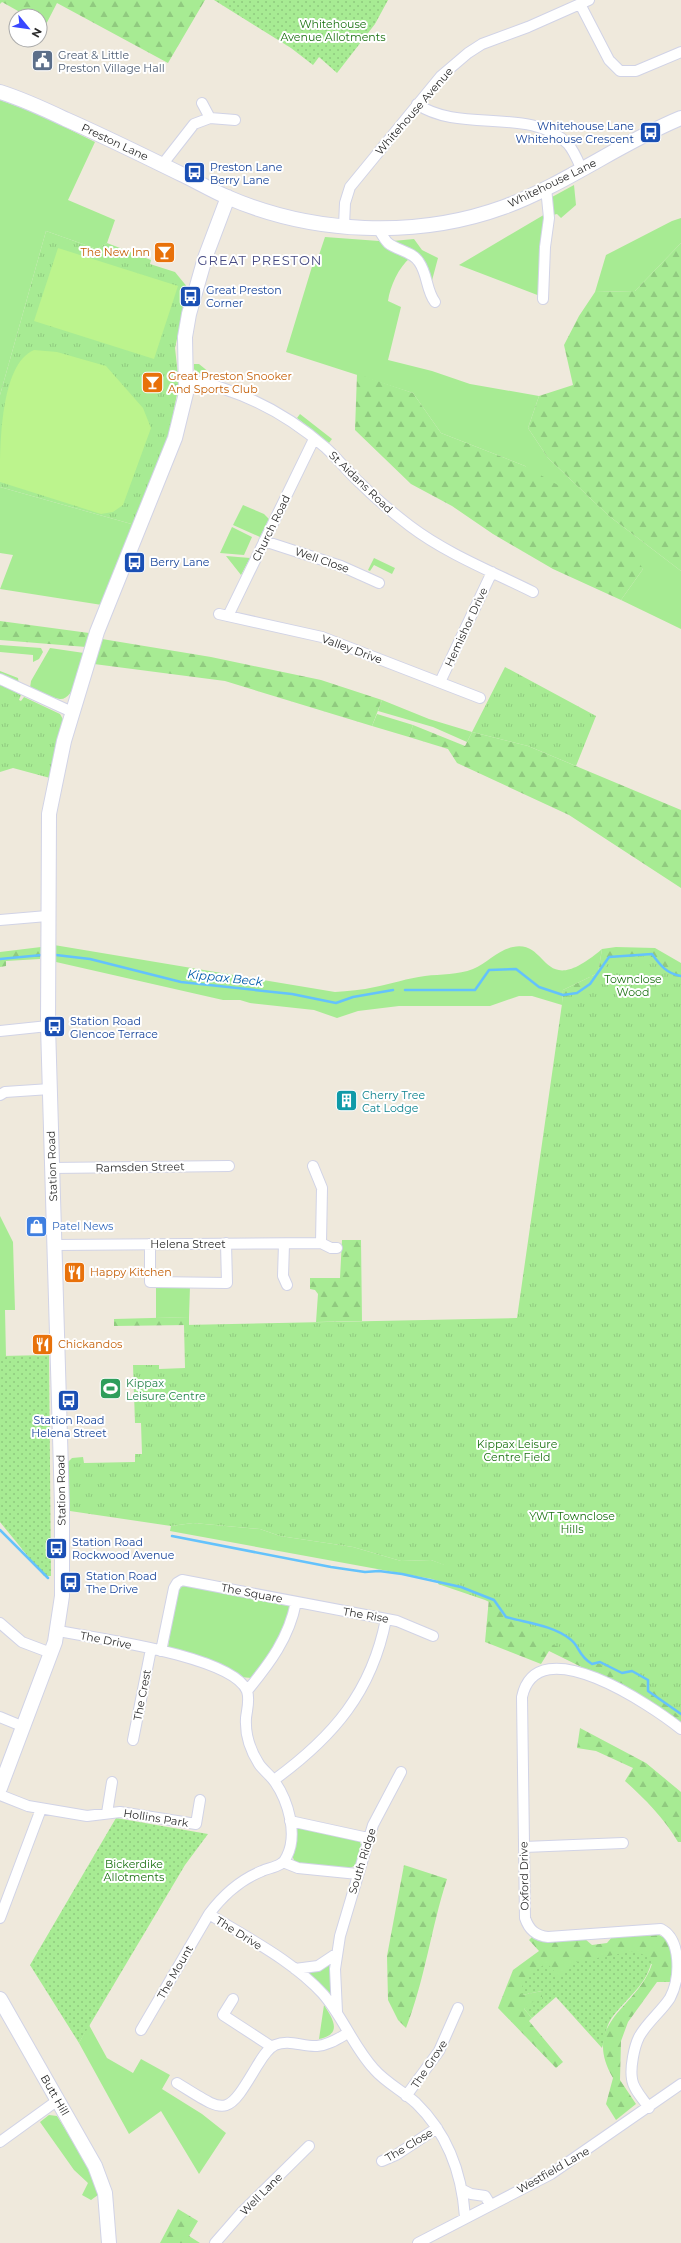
<svg xmlns="http://www.w3.org/2000/svg" width="681" height="2243" viewBox="0 0 681 2243" font-family="Montserrat,sans-serif">
	<defs>
		<pattern id="forest-firs" width="22" height="20" patternUnits="userSpaceOnUse"><rect width="22" height="20" fill="#a7eb93"/><path d="M5 1l3.5 6h-7zM16 11l3.5 6h-7z" fill="#90ca7f"/></pattern>
		<pattern id="park-tufts" width="24" height="20" patternUnits="userSpaceOnUse"><rect width="24" height="20" fill="#a7eb93"/><path d="M3 7l-1-3M5 7V3M7 7l1-3M15 17l-1-3M17 17v-4M19 17l1-3" fill="none" stroke="#90ca7f"/></pattern>
		<pattern id="garden-dots" width="8" height="8" patternUnits="userSpaceOnUse"><rect width="8" height="8" fill="#a7eb93"/><path d="M2 2h.1M6 6h.1" fill="none" stroke="#90ca7f" stroke-width="1.8" stroke-linecap="round"/></pattern>
	</defs>
	<rect width="100%" height="100%" fill="#efe9dc"/>
	<path fill="#a7eb93" d="M0 100 38 114 95 142 68 200 115 220 107 243 97 249 46 231 0 395Z
		M574 185 576 205 561 218 557 214 553 215 552 197Z
		M547 213 540 296 459 265Z
		M681 218V243L635 291 595 292 606 255 672 221Z
		M325 237 379 241 410 258C399 267 390 286 388 301L401 307 388 360 432 371 470 384 539 396 528 428 548 458 609 516 681 571V629L621 600 643 569 525 466 441 433 413 393 286 352 314 260 317 261Z
		M414 239 422 250 438 258 430 288 426 269 393 241Z
		M194 364H199L215 377 197 373 194 369Z
		M300 414 332 439 329 443 297 418Z
		M0 487 135 525 102 605 0 589 13 555 0 553Z
		M243 505 264 514 269 519 260 537 233 525Z
		M232 527 252 537 244 555 220 553Z
		M226 556 250 558 241 575Z
		M374 558 395 568 392 574 374 565 370 571 368 570Z
		M0 645 41 648 43 652 39 659 33 662V655L0 652Z
		M50 648 84 653C81 665 75 700 60 699 50 698 39 691 30 688L31 681Z
		M0 671 18 678 19 685 0 674Z
		M382 700 429 719 472 732 467 742 433 727 378 711Z
		M377 714 413 725 409 737 372 726Z
		M54 945 335 992C348 991 362 990 375 987 391 984 408 978 425 976 441 974 458 975 473 969 487 963 498 950 513 947 550 939 540 1002 602 949L598 973 563 990 562 1005 532 996H519L490 1006H399L358 1011 337 1018 314 1010 250 1003 240 1000H223L56 962Z
		M0 1216 13 1242 15 1310H5L6 1357H0Z
		M156 1285 190 1286 189 1317 156 1318Z
		M193 1523 260 1529 280 1536 353 1547 401 1561 431 1560 462 1571 489 1598 432 1579 170 1531 171 1526Z
		M180 1584 289 1606 290 1608 281 1639 252 1678 240 1677 207 1658 172 1650 168 1647 177 1589Z
		M300 1827 359 1840 362 1847 356 1865 350 1868 295 1863 292 1855 296 1830Z
		M329 1963 332 1995 331 1996 308 1974Z
		M324 2005C333 2019 343 2034 319 2039Z
		M89 2025 107 2058 133 2073 141 2059 170 2075 162 2089 202 2114 226 2133 199 2174 161 2111 129 2134 79 2043Z
		M49 2115 57 2116 88 2166 94 2178 98 2195 91 2200 82 2195 88 2183 74 2170 40 2122Z"/>
	<path fill="url(#forest-firs)" d="M0 0H205L168 63 57 3 40 36V16H19L18 11 2 2 0 4Z
		M681 243V571L609 516 548 458 528 428 539 396 573 385 564 345 579 316 595 292 635 291Z
		M357 374 413 393 441 433 525 466 575 495 628 544 643 569 621 600 553 569 493 534 452 506 411 484 355 430Z
		M0 621 89 633 86 647 0 640Z
		M102 639 211 657 321 680 382 700 372 726 225 681 94 664Z
		M413 725 465 746 472 732 528 746 681 810V888L569 815 457 763 448 749 409 737Z
		M41 947 40 959 6 961V966L0 967V952Z
		M616 947 655 948 681 963V988L561 1024 563 990 598 973 602 949Z
		M342 1240H361L362 1321 316 1322 318 1294 315 1290 310 1289V1278H340Z
		M189 1317V1325L114 1326V1319Z
		M489 1598 681 1690V1723L624 1688 549 1651 541 1664 485 1642Z
		M580 1728 646 1763 681 1792V1842H678C664 1818 646 1800 625 1781L633 1768 596 1751 577 1748Z
		M404 1865 447 1879C431 1928 425 1980 406 2028L398 2020 388 2000 387 1956Z
		M659 1935 670 1941 674 1962 670 1982H657L628 2022 621 2041 620 2080 636 2104 616 2120 606 2104 613 2078C580 2021 638 2008 652 1964L560 1979 522 1995 542 1991V2000L524 2009 532 2018 529 2021 563 2062 556 2068 498 2008 513 1970 539 1951 529 1940 532 1937 550 1942 585 1939 592 1945 607 1943 612 1937Z
		M178 2209 198 2221 189 2236 200 2243H160Z"/>
	<path fill="url(#park-tufts)" d="M46 231 97 249 107 243 151 260 150 264 175 272 188 288 175 348 179 384 169 435 135 525 0 487V395Z
		M505 667 596 716 576 766 528 746 472 732Z
		M0 684 21 695 19 700 21 701 24 697 60 714 64 721 50 778 13 768 0 772Z
		M637 956 652 957 672 976 681 977V1719L651 1687 573 1652 534 1638 519 1628 514 1616 506 1610 485 1600 438 1584 444 1565 431 1560 401 1561 353 1547 280 1536 260 1529 193 1523 171 1526 70 1511 67 1463 72 1458 83 1457 84 1463 135 1462V1454H142L141 1423H135L133 1365H159V1369L185 1368 184 1325 517 1318 563 997C589 993 597 980 611 959Z"/>
	<path fill="url(#garden-dots)" d="M214 0H388L375 24 337 73 319 57 313 65 291 48Z
		M49 1355 51 1576H44L0 1522V1356Z
		M116 1818 208 1834 185 1865 79 2043 30 1965Z
		M634 1951 652 1958C649 1984 625 1999 611 2019 606 2026 605 2039 602 2048L556 1997 532 2018 524 2009 534 2001 542 2000V1991L522 1995 519 1992 529 1974 547 1963 560 1978 571 1963Z"/>
	<path fill="#bcf48d" d="M58 248 178 286 154 359 34 321Z
		M34 350 57 352 106 366 143 408 151 428 123 505 113 512 101 514 0 482C0 446 0 364 34 350Z"/>
	<g fill="none" stroke-linecap="round" stroke-linejoin="round">
		<path stroke="#64c2fc" stroke-width="2.5" d="M56 955 90 959 181 982 292 994 336 1003 353 997 393 990
			M0 959 42 955
			M405 990H475L489 970 516 969 539 987 563 995 577 993 590 984 609 957 652 954C660 965 667 974 681 976
			M0 1530 48 1578
			M172 1536 331 1567 365 1572 379 1571 402 1574 461 1587 494 1600 506 1617C527 1623 552 1625 570 1639 580 1646 577 1655 592 1664L600 1662 622 1673 632 1671 648 1680V1691L681 1714"/>
		<defs>
			<path id="street" d="M580 4 609 60 620 71H636L681 52
				M202 103 210 118
				M417 104C460 134 531 106 568 144 574 151 578 161 581 168
				M162 165 194 124 210 118 235 120
				M344 226 345 203 350 187 441 76 468 53 482 44 528 27 589 0
				M378 228C381 233 384 239 388 243 398 251 412 251 419 262 428 275 426 290 435 302
				M543 299 545 247 549 218 546 188
				M187 379C238 389 286 413 326 448 338 459 348 472 360 483 376 499 393 513 410 526 447 554 493 572 533 592
				M264 541 341 566 379 583
				M219 614 322 637 480 698
				M228 616 314 439
				M0 679 72 712
				M440 682 492 572
				M0 920 47 916
				M0 1031 48 1026
				M0 1095 5 1092 50 1089
				M313 1166 322 1188 321 1243
				M51 1168 229 1166
				M321 1243 331 1248H337
				M150 1244V1282L227 1283 226 1243
				M284 1244 283 1276 287 1285
				M55 1245 321 1243
				M0 1623 22 1642 51 1653
				M58 1631C95 1638 233 1656 247 1691 250 1700 247 1709 246 1718 245 1734 250 1750 259 1764 263 1770 270 1775 275 1782 288 1801 298 1834 287 1856 283 1867 271 1867 262 1871 240 1880 223 1895 209 1914 247 1938 292 1960 323 1994 343 2017 353 2046 374 2069 386 2083 403 2091 416 2103 449 2135 462 2174 465 2217
				M161 1651 174 1588 177 1583 182 1580 397 1621 433 1636
				M247 1691C270 1663 289 1638 296 1602
				M0 1717 24 1727
				M133 1740 151 1649
				M274 1780C333 1737 372 1692 386 1619
				M0 1795 28 1806 87 1816 120 1812 196 1824 200 1800
				M107 1813 112 1782
				M290 1821 368 1838
				M524 1847 623 1843
				M283 1862 298 1868 358 1874
				M0 1918 41 1809
				M295 1969 318 1966 336 1954
				M233 1999 223 2015 272 2047
				M337 2012 335 1969 340 1936 373 1825 401 1772
				M141 2030 209 1914
				M177 2083C227 2114 226 2118 257 2066 262 2058 267 2049 275 2045 289 2039 303 2047 317 2046 329 2045 339 2038 348 2033
				M406 2096 439 2051 458 2008
				M649 2108C644 2100 633 2089 632 2079 630 2068 634 2047 639 2037 647 2022 661 2012 670 1998 681 1977 681 1939 661 1929L548 1937C536 1936 529 1930 525 1918L522 1697C537 1627 652 1706 681 1729
				M0 2142 58 2100
				M382 2161 396 2155 437 2128
				M463 2190 471 2194 485 2196 490 2204
				M215 2243 242 2212 309 2146
				M418 2243 551 2174 681 2084"/>
			<path id="secondary" d="M0 92C22 99 44 109 65 119 104 136 142 155 181 174 196 181 211 190 227 197 312 234 416 239 504 207 566 184 620 143 681 118
				M0 1788 55 1642 62 1596V1505L48 1026 49 814 64 741 97 632 175 438 186 393 185 337 189 314 205 258 228 197
				M0 1999 95 2166 105 2193 109 2243"/>
		</defs>
		<use href="#street" stroke="#d1d3e6" stroke-width="12"/>
		<use href="#secondary" stroke="#d1d3e6" stroke-width="16"/>
		<use href="#street" stroke="#fff" stroke-width="10"/>
		<use href="#secondary" stroke="#fff" stroke-width="14"/>
	</g>
	<defs>
		<symbol id="civic-square" viewBox="-11 -11 22 22"><rect x="-9" y="-9" width="18" height="18" rx="4" fill="#5c6f8a" stroke="#fff"/><path d="M-.6-6.5H3V-4.5H.6V-3L4-1V1h2V6H-6V1h2V-1L-.6-3ZM-1.2 2.5V6h2.4V2.5Z" fill="#fff"/></symbol>
		<symbol id="bus-square" viewBox="-11 -11 22 22"><rect x="-9" y="-9" width="18" height="18" rx="4" fill="#1a4fb4" stroke="#fff"/><path d="M-5-6H5V4H4V6H2V4H-2V6H-4V4H-5ZM-3.5-4V0h7V-4ZM-3.5 1.2v1.5H-2V1.2ZM2 1.2v1.5H3.5V1.2Z" fill="#fff"/></symbol>
		<symbol id="bar-square" viewBox="-11 -11 22 22"><rect x="-9" y="-9" width="18" height="18" rx="4" fill="#e8710a" stroke="#fff"/><path d="M-6-5H6L.8 .8V4.5H3.5V6h-7V4.5H-.8V.8Z" fill="#fff"/></symbol>
		<symbol id="building-square" viewBox="-11 -11 22 22"><rect x="-9" y="-9" width="18" height="18" rx="4" fill="#0f9aa8" stroke="#fff"/><path d="M-4-6H4V6H1V3H-1V6H-4ZM-2.5-4.3h1.7v1.8h-1.7ZM.8-4.3h1.7v1.8H.8ZM-2.5-1h1.7V.8h-1.7ZM.8-1h1.7V.8H.8Z" fill="#fff"/></symbol>
		<symbol id="shop-square" viewBox="-11 -11 22 22"><rect x="-9" y="-9" width="18" height="18" rx="4" fill="#3f7fe0" stroke="#fff"/><path d="M-5-2.5h2.3a2.7 3.5 0 0 1 5.4 0H5L5.5 6h-11ZM-1.5-2.5h3a1.5 2.3 0 0 0-3 0Z" fill="#fff"/></symbol>
		<symbol id="restaurant-square" viewBox="-11 -11 22 22"><rect x="-9" y="-9" width="18" height="18" rx="4" fill="#e8710a" stroke="#fff"/><path d="M-5-6h1v4h1v-4h1v4h1v-4h1v5L-1.5 .5V6h-2V.5L-5-1ZM5-6V6H3V1.5H1.5Q1.5-4 5-6Z" fill="#fff"/></symbol>
		<symbol id="stadium-square" viewBox="-11 -11 22 22"><rect x="-9" y="-9" width="18" height="18" rx="4" fill="#2e9e5b" stroke="#fff"/><path d="M0-5a6.5 5 0 1 0 0 10a6.5 5 0 1 0 0-10ZM-3.5-1.8h7v3.6h-7Z" fill="#fff"/></symbol>
	</defs>
	<g fill-rule="evenodd">
		<use href="#civic-square" x="30" y="48" width="25" height="25"/>
		<use href="#bus-square" x="638" y="120" width="25" height="25"/>
		<use href="#bus-square" x="182" y="160" width="25" height="25"/>
		<use href="#bar-square" x="152" y="240" width="25" height="25"/>
		<use href="#bus-square" x="178" y="284" width="25" height="25"/>
		<use href="#bar-square" x="140" y="370" width="25" height="25"/>
		<use href="#bus-square" x="122" y="550" width="25" height="25"/>
		<use href="#bus-square" x="42" y="1014" width="25" height="25"/>
		<use href="#building-square" x="334" y="1088" width="25" height="25"/>
		<use href="#shop-square" x="24" y="1214" width="25" height="25"/>
		<use href="#restaurant-square" x="62" y="1260" width="25" height="25"/>
		<use href="#restaurant-square" x="30" y="1332" width="25" height="25"/>
		<use href="#stadium-square" x="98" y="1376" width="25" height="25"/>
		<use href="#bus-square" x="56" y="1388" width="25" height="25"/>
		<use href="#bus-square" x="44" y="1536" width="25" height="25"/>
		<use href="#bus-square" x="58" y="1570" width="25" height="25"/>
	</g>
	<g text-anchor="middle" stroke-width="4" stroke-linejoin="round" paint-order="stroke">
		<g font-size="11" fill="#1b7212" stroke="#fff">
			<text x="333" y="28">Whitehouse<tspan x="333" dy="13">Avenue Allotments</tspan></text>
			<text x="633" y="983">Townclose<tspan x="633" dy="13">Wood</tspan></text>
			<text x="517" y="1448">Kippax Leisure<tspan x="517" dy="13">Centre Field</tspan></text>
			<text x="572" y="1520">YWT Townclose<tspan x="572" dy="13">Hills</tspan></text>
			<text x="134" y="1868">Bickerdike<tspan x="134" dy="13">Allotments</tspan></text>
		</g>
		<g font-size="11" fill="#4e5e75" stroke="#fff" text-anchor="start">
			<text x="58" y="59">Great &amp; Little<tspan x="58" dy="13">Preston Village Hall</tspan></text>
		</g>
		<g font-size="11" fill="#2b2b2b" stroke="#fff">
			<text transform="translate(414 111) rotate(-49)" y="4">Whitehouse Avenue</text>
			<text transform="translate(115 142) rotate(25)" y="4">Preston Lane</text>
			<text transform="translate(552 183) rotate(-26)" y="4">Whitehouse Lane</text>
			<text transform="translate(361 482) rotate(44)" y="4">St Aidans Road</text>
			<text transform="translate(271 528) rotate(-64)" y="4">Church Road</text>
			<text transform="translate(322 560) rotate(19)" y="4">Well Close</text>
			<text transform="translate(466 627) rotate(-65)" y="4">Hemishor Drive</text>
			<text transform="translate(352 649) rotate(20)" y="4">Valley Drive</text>
			<text transform="translate(52 1166) rotate(-92)" y="4">Station Road</text>
			<text transform="translate(140 1167) rotate(-1)" y="4">Ramsden Street</text>
			<text x="188" y="1248">Helena Street</text>
			<text transform="translate(61 1490) rotate(-91)" y="4">Station Road</text>
			<text transform="translate(252 1593) rotate(11)" y="4">The Square</text>
			<text transform="translate(366 1615) rotate(10)" y="4">The Rise</text>
			<text transform="translate(106 1640) rotate(11)" y="4">The Drive</text>
			<text transform="translate(142 1695) rotate(-79)" y="4">The Crest</text>
			<text transform="translate(156 1818) rotate(9)" y="4">Hollins Park</text>
			<text transform="translate(362 1861) rotate(-73)" y="4">South Ridge</text>
			<text transform="translate(524 1876) rotate(-91)" y="4">Oxford Drive</text>
			<text transform="translate(239 1933) rotate(32)" y="4">The Drive</text>
			<text transform="translate(175 1972) rotate(-60)" y="4">The Mount</text>
			<text transform="translate(429 2064) rotate(-56)" y="4">The Grove</text>
			<text transform="translate(55 2095) rotate(60)" y="4">Butt Hill</text>
			<text transform="translate(409 2145) rotate(-31)" y="4">The Close</text>
			<text transform="translate(553 2170) rotate(-30)" y="4">Westfield Lane</text>
			<text transform="translate(261 2194) rotate(-45)" y="4">Well Lane</text>
		</g>
		<g font-size="11" fill="#164399" stroke="#fff" text-anchor="start">
			<text x="634" y="130" text-anchor="end">Whitehouse Lane<tspan x="634" dy="13">Whitehouse Crescent</tspan></text>
			<text x="210" y="171">Preston Lane<tspan x="210" dy="13">Berry Lane</tspan></text>
			<text x="206" y="294">Great Preston<tspan x="206" dy="13">Corner</tspan></text>
			<text x="150" y="566">Berry Lane</text>
			<text x="70" y="1025">Station Road<tspan x="70" dy="13">Glencoe Terrace</tspan></text>
			<text x="69" y="1424" text-anchor="middle">Station Road<tspan x="69" dy="13">Helena Street</tspan></text>
			<text x="72" y="1546">Station Road<tspan x="72" dy="13">Rockwood Avenue</tspan></text>
			<text x="86" y="1580">Station Road<tspan x="86" dy="13">The Drive</tspan></text>
		</g>
		<g font-size="11" fill="#c56008" stroke="#fff" text-anchor="start">
			<text x="150" y="256" text-anchor="end">The New Inn</text>
			<text x="168" y="380">Great Preston Snooker<tspan x="168" dy="13">And Sports Club</tspan></text>
			<text x="90" y="1276">Happy Kitchen</text>
			<text x="58" y="1348">Chickandos</text>
		</g>
		<g font-size="11" fill="#0d838f" stroke="#fff" text-anchor="start">
			<text x="362" y="1099">Cherry Tree<tspan x="362" dy="13">Cat Lodge</tspan></text>
		</g>
		<g font-size="11" fill="#366cbe" stroke="#fff" text-anchor="start">
			<text x="52" y="1230">Patel News</text>
		</g>
		<g font-size="11" fill="#27864d" stroke="#fff" text-anchor="start">
			<text x="126" y="1387">Kippax<tspan x="126" dy="13">Leisure Centre</tspan></text>
		</g>
		<g font-size="12" font-style="italic" fill="#005cab" stroke="#fff">
			<text transform="translate(225 978) rotate(6)" y="4">Kippax Beck</text>
		</g>
		<g font-size="13" letter-spacing="1" fill="#464a82" stroke="#fff">
			<text x="260" y="265">GREAT PRESTON</text>
		</g>
	</g>
	<g transform="translate(28 28) rotate(119)"><circle r="19" fill="#ffffff" stroke="#aaaaaa"/>
	<path d="M0-3L7 15L0 10L-7 15Z" fill="#3947ff"/>
	<text y="-6" font-size="11" font-weight="bold" text-anchor="middle" fill="#2b2b2b">N</text>
	</g>
</svg>
